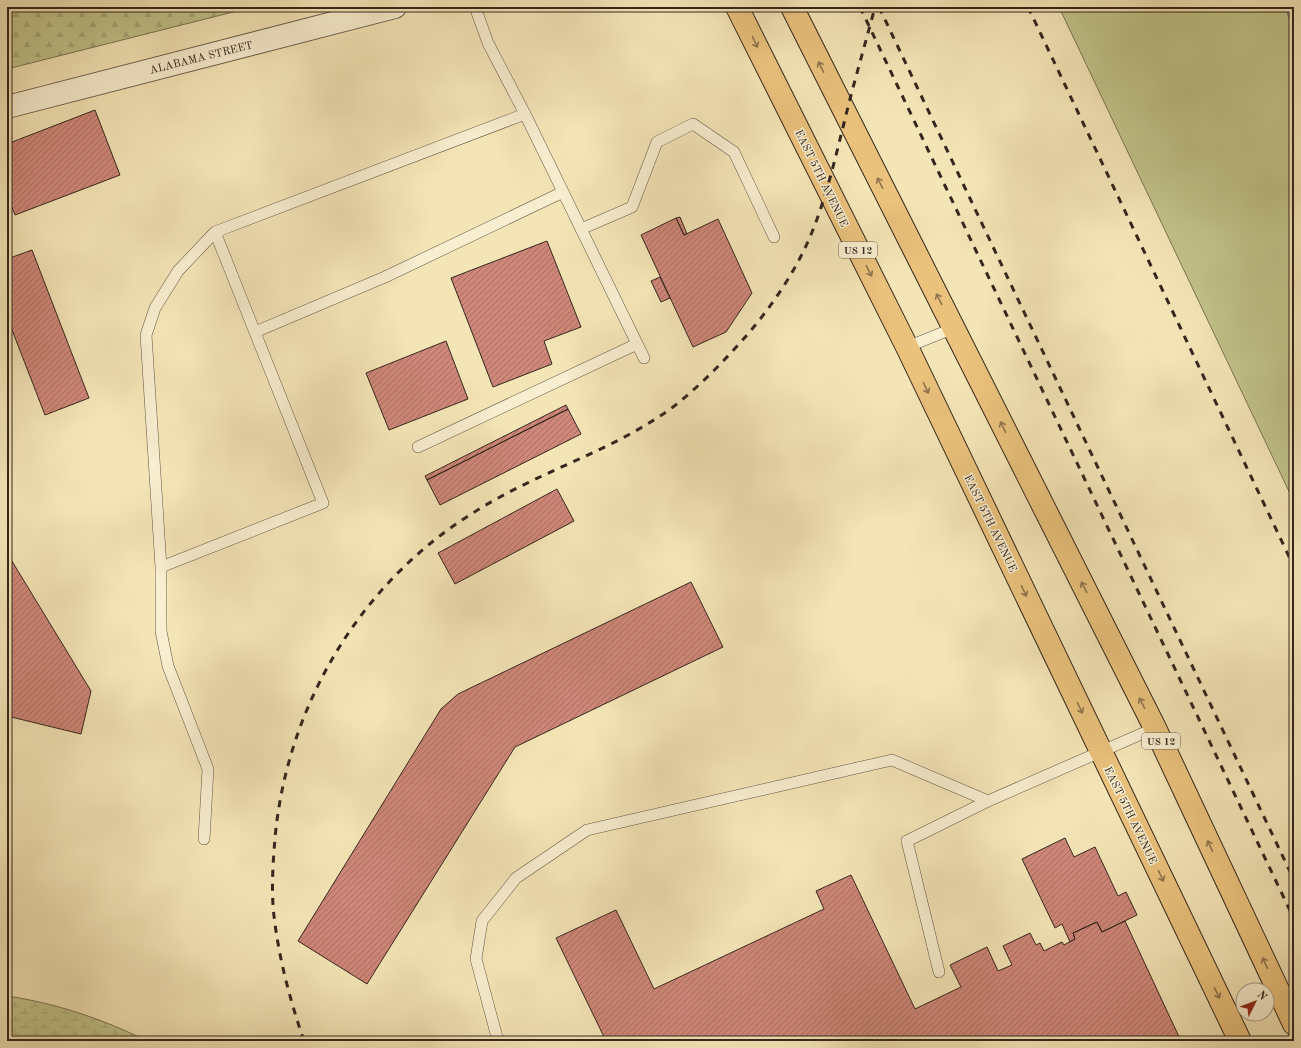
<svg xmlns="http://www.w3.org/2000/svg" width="1301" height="1048" viewBox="0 0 1301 1048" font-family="'Old Standard TT',serif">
	<defs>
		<pattern id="forest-firs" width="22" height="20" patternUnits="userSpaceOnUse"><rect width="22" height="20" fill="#c1c38a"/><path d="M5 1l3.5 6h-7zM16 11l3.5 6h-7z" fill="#a6a777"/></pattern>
		<pattern id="wetland-marsh" width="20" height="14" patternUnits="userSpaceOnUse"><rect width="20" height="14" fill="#c1c38a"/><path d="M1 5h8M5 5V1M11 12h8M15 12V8" fill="none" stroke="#a6a777"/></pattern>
		<pattern id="water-waves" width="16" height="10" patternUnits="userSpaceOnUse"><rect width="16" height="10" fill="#a0bcb9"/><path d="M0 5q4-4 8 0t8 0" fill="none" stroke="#8aa19f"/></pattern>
		<pattern id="building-hatch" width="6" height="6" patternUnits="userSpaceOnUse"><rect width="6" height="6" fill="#cf8779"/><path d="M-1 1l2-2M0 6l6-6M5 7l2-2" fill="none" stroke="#a96e63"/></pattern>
	</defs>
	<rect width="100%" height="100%" fill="#f4e5b7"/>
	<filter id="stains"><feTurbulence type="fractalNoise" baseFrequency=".005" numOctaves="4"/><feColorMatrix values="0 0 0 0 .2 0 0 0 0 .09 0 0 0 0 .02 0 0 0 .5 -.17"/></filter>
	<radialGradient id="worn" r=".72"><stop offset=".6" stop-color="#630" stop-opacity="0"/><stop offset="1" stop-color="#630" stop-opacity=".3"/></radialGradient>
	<path fill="#c1c38a" stroke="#7a7454" d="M1059 7H1285L1294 31V502Z"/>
	<path fill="url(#forest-firs)" stroke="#7a7454" d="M7 7H253L7 69Z"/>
	<path fill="url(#wetland-marsh)" stroke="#7a7454" d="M7 996C55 1003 103 1019 147 1041H7Z"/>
	<path fill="url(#water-waves)" stroke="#75807b" d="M1285 7H1294V31Z"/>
	<path fill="url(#building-hatch)" stroke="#34261e" d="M95 110 120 175 15 215 7 195V144Z
		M680 217 687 234 684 235 676 218Z
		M676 218 684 235 718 219 752 293 726 332 693 347 641 235Z
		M547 241 581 327 544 341 552 364 493 387 451 278Z
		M32 250 89 398 45 415 7 317V259Z
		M660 277 670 298 661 302 651 281Z
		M446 341 468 399 389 430 366 373Z
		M566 405 568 409 427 480 425 476Z
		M568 409 581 434 440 505 427 480Z
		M557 489 574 521 455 584 438 553Z
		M7 553 91 691 81 734 7 716Z
		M691 582 723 647 515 747 367 984 298 941 441 709 458 694Z
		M1065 838 1074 857 1095 847 1118 896 1126 892 1137 915 1102 932 1097 922 1073 933 1075 939 1070 942 1062 924 1055 928 1022 859Z
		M851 875 915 1009 961 987 950 965 987 947 998 971 1012 965 1003 946 1030 933 1036 945 1040 943 1044 951 1062 942 1064 945 1075 939 1073 933 1097 922 1102 932 1125 921 1181 1041H606L556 938 616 910 654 989 824 909 816 891Z"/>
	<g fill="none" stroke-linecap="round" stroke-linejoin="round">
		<defs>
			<path id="service" d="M475 7 488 43 525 114 644 358
				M581 229 632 207 657 142 693 124 734 152 774 237
				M255 332 385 277 563 192
				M907 347 954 328
				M418 447 637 344
				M161 567 146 335 155 308 178 271 215 232
				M204 839 208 769 168 666 161 631V567L323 503 215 232 525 114
				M939 972 907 841 988 801 1155 728
				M498 1041 476 959 482 921 516 878 587 830 892 760 988 801"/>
			<path id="minor" d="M7 107 395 7"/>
			<path id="primary" d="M737 7 907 347 1240 1041
				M792 7 1155 728 1294 1024"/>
		</defs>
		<use href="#service" stroke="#645644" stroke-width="12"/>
		<use href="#minor" stroke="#645644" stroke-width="24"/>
		<use href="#primary" stroke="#34261e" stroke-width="24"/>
		<use href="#service" stroke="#f8eed0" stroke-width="11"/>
		<use href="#minor" stroke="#f8eed0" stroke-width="22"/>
		<use href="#primary" stroke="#eac27c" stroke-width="22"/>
		<path stroke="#34261e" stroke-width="3" stroke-dasharray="7 7" stroke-linecap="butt" d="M860 7 1294 919
			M879 7 1294 880
			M1028 7 1294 567
			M304 1041C290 1000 279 959 274 916 271 890 273 863 275 838 287 706 360 583 473 513 536 472 612 452 673 407 700 386 725 360 747 335 772 306 795 272 810 237 826 199 835 159 845 119 854 82 865 45 875 7"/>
	</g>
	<defs><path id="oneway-shaft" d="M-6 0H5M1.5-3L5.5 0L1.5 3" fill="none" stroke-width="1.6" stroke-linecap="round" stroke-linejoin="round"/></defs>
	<g stroke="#8f744d">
		<use href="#oneway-shaft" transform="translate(755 42) rotate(64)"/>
		<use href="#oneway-shaft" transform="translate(821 67) rotate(-116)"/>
		<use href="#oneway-shaft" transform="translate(880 183) rotate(-117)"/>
		<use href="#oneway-shaft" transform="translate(869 271) rotate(63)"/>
		<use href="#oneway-shaft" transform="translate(939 299) rotate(-117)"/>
		<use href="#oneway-shaft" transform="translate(926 388) rotate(64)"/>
		<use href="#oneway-shaft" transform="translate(1003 427) rotate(-116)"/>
		<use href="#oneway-shaft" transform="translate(1084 587) rotate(-117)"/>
		<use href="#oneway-shaft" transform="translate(1024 591) rotate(64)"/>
		<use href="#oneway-shaft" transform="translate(1142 703) rotate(-117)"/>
		<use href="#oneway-shaft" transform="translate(1080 708) rotate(64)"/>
		<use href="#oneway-shaft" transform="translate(1210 846) rotate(-115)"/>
		<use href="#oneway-shaft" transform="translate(1161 876) rotate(64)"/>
		<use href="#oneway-shaft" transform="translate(1265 963) rotate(-115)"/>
		<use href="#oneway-shaft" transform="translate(1217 993) rotate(64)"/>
	</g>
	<g text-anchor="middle" stroke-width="3" stroke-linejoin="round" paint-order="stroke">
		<g fill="#f8eed0" stroke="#6f6253" stroke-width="1">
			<rect x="839" y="242" width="38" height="16" rx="3"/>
			<rect x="1142" y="733" width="38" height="16" rx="3"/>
		</g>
		<g font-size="10" font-weight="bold" fill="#34261e">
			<text x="858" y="254">US 12</text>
			<text x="1161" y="745">US 12</text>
		</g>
		<g font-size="11" fill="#34261e" stroke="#f8eed0">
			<text transform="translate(201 57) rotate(-14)" y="4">ALABAMA STREET</text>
			<text transform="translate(822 178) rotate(64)" y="4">EAST 5TH AVENUE</text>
			<text transform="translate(991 523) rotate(64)" y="4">EAST 5TH AVENUE</text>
			<text transform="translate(1131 815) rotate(64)" y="4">EAST 5TH AVENUE</text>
		</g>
	</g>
	<rect width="1301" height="1048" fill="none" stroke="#f4e5b7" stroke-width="24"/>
	<rect x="8" y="8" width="1285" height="1032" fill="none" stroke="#34261e" stroke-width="2"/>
	<rect x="12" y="12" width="1277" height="1024" fill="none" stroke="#34261e"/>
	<g transform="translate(1255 1002) rotate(48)"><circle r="19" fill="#f8eed0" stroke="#aa9e89"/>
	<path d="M0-3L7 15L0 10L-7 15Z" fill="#8f2418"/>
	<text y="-6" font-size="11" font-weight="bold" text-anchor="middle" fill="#34261e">N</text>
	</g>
	<rect width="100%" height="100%" filter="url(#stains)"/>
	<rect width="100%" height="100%" fill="url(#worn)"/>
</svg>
